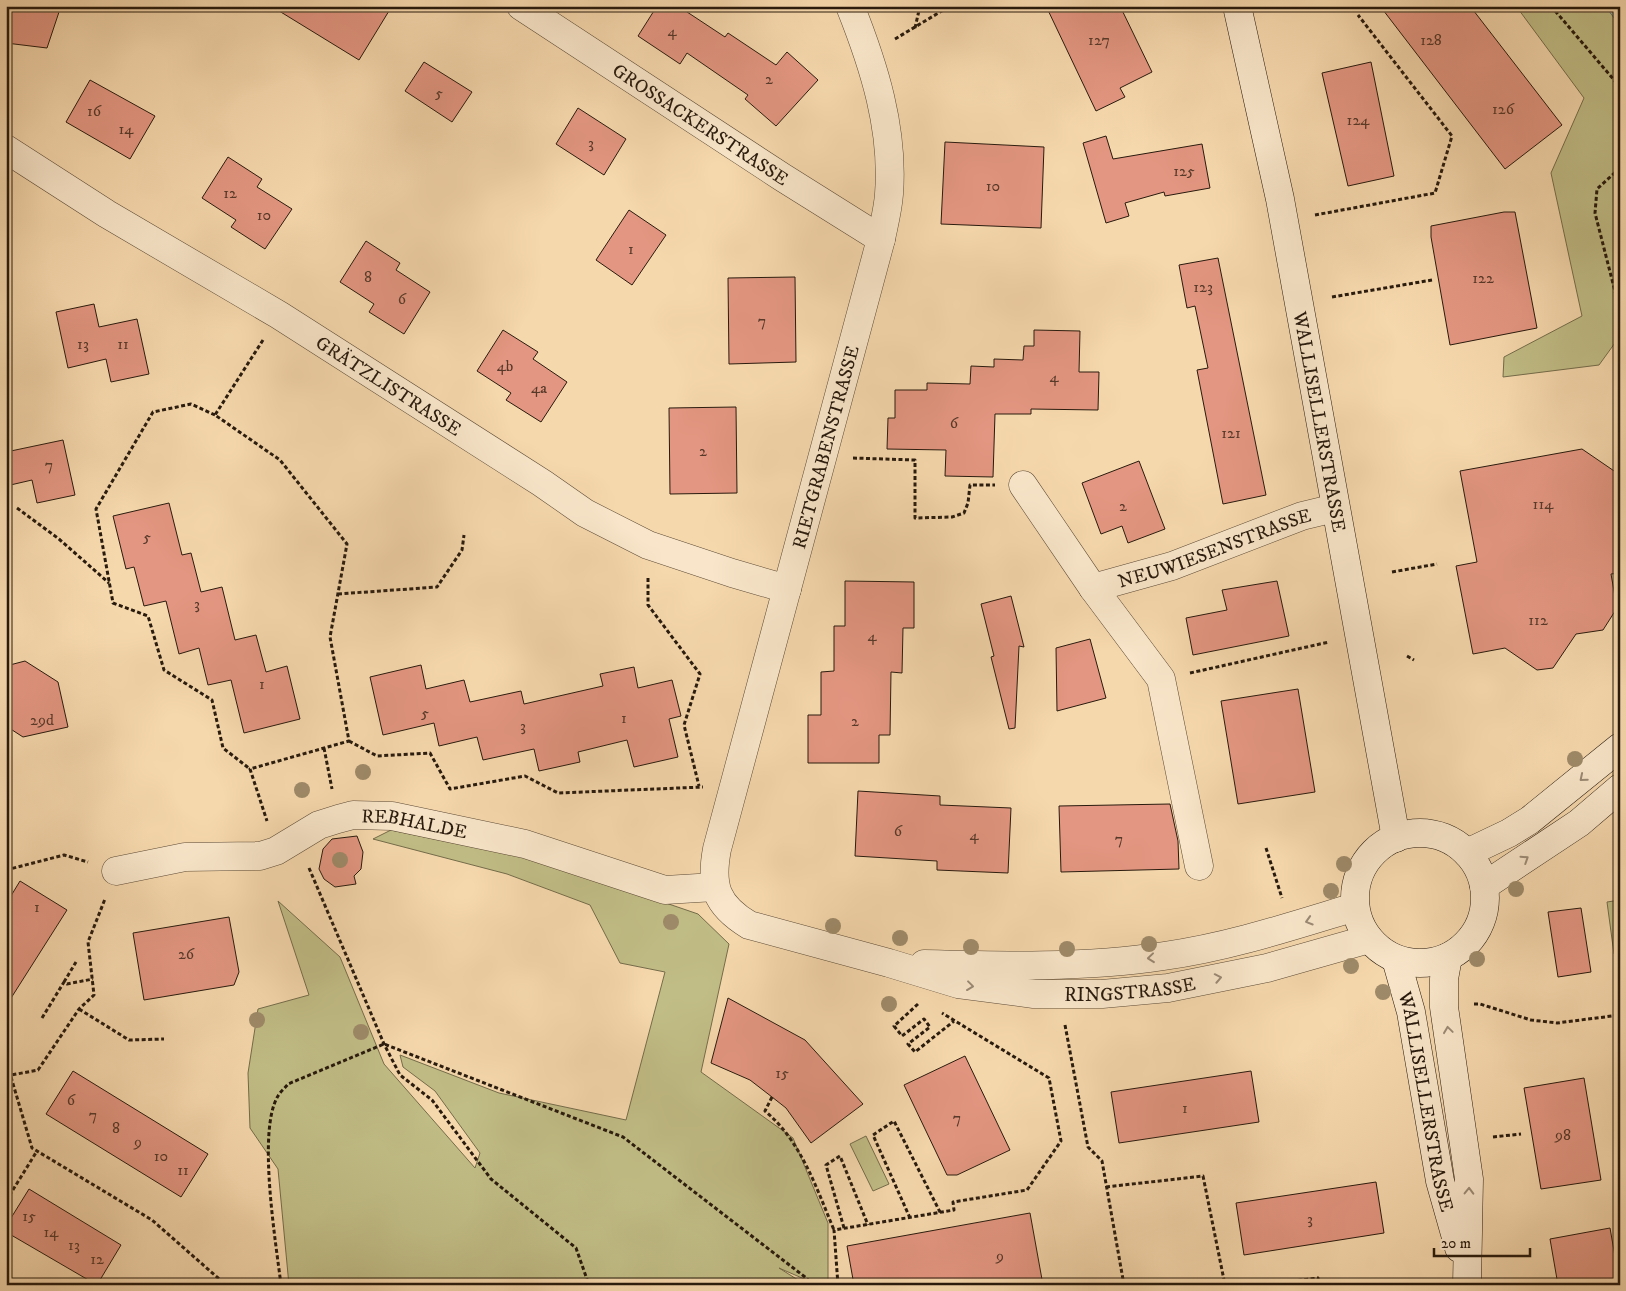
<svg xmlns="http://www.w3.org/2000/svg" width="1626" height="1291" viewBox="0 0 1626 1291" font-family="'IM FELL DW Pica',serif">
	<rect width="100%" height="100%" fill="#f6d8ad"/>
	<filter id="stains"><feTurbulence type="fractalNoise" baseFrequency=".004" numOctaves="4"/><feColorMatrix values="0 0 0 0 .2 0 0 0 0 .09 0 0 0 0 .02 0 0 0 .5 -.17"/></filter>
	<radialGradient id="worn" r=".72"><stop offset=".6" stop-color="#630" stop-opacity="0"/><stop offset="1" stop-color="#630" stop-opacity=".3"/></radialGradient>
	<path fill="#c1bd86" stroke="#746c4a" d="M1516 6H1605L1620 25V336L1599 365 1503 377 1504 357 1582 316 1551 173 1584 98Z
		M391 830 546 862 698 914 729 944 701 1072 793 1138 828 1223V1285H818L779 1268 806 1285H289L278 1169 250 1128 248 1073 258 1009 309 995 278 901 340 957 384 1064 475 1168 480 1153 435 1091 403 1067 400 1055 499 1093 626 1120 665 972 620 963 590 905 507 874 373 839Z
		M1620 900V954H1614L1607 902Z
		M866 1136 889 1184 873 1191 850 1144Z"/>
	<path fill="#9dbaa8" stroke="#6e7a6a" d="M1605 6H1620V25L1618 23Z"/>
	<path fill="#e39681" stroke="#281a0d" d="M6 6H61L47 48 6 43Z
		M271 6H392L359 60Z
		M657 6H678L725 37 728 33 776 65 787 52 818 80 776 126 745 99 748 95 687 53 680 64 638 36Z
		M1046 6H1120L1152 72 1120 88 1125 97 1096 111Z
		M1380 6H1470L1562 125 1505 169Z
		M424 62 472 92 452 122 405 91Z
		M1371 62 1394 176 1348 186 1322 73Z
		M90 80 155 116 130 159 66 122Z
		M578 108 626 139 604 175 556 144Z
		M1106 136 1113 159 1202 144 1210 188 1165 196 1164 192 1125 203 1129 216 1106 223 1083 143Z
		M945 142 1044 147 1041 228 941 224Z
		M228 157 262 179 257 187 292 209 265 249 231 227 236 220 202 198Z
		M629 210 666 235 632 285 596 260Z
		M1504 212H1515L1537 328 1450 345 1431 237V226Z
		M366 241 400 263 396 270 430 292 404 334 369 312 374 304 340 282Z
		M1218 258 1266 495 1223 504 1197 370 1208 368 1195 306 1187 308 1179 265Z
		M795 277 796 362 729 364 728 278Z
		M94 304 99 327 137 319 149 374 111 382 106 359 68 368 56 312Z
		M503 330 538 352 533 359 567 382 541 422 506 400 511 393 477 371Z
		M1034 330 1080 331 1079 372H1099L1098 410 1031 409V414H995L993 477 945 476 946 450 887 449 888 418H895V390H927V383L970 384 971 366 994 367V359L1023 360 1024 346H1034Z
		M736 407 737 493 670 494 669 408Z
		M63 440 75 495 37 503 32 480 6 486V452Z
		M1582 449 1620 475V573L1611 574 1617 608 1603 630 1576 634 1553 668 1537 670 1505 648 1473 654 1456 566 1477 562 1460 471Z
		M1139 461 1165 529 1128 543 1122 526 1101 534 1082 483Z
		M169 503 182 555 191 553 201 592 222 587 235 640 256 635 266 672 287 666 300 719 244 733 231 680 208 685 199 648 179 654 166 601 144 606 134 567 126 569 113 516Z
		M845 581 914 582V628H903L902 673 891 672 890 735H879V763H808V715H821V672L834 671V626H845Z
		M1277 581 1289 636 1193 655 1186 618 1227 610 1222 590Z
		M1011 596 1024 647 1019 646 1015 728 1009 729 991 657 994 656 981 604Z
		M1090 639 1106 698 1057 711 1056 648Z
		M25 661 58 682 68 727 23 737 6 726V666Z
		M421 665 426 689 464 680 470 702 521 691 524 704 603 686 600 674 634 667 638 688 672 680 681 716 669 719 678 757 634 767 627 740 578 752 580 762 539 771 534 749 483 760 477 737 439 746 434 723 383 735 370 677Z
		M1298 689 1315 792 1238 804 1221 701Z
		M858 791 940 796V805L1011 808 1008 873 937 870V861L855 856Z
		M1170 804 1178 841 1179 869 1061 872 1059 806Z
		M357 836 363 852 361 869 354 876 356 884 335 887 324 879 319 869 323 849 332 839Z
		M20 881 67 910 6 1006V904Z
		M1581 908 1591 972 1558 977 1548 912Z
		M229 917 239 972 234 985 144 1000 133 933Z
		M728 998 805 1040 863 1104 811 1143 786 1108 772 1097 750 1080 711 1063Z
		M965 1056 1010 1150 957 1175H947L904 1085Z
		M73 1071 208 1154 181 1197 46 1114Z
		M1251 1071 1259 1122 1119 1143 1111 1092Z
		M1584 1078 1601 1180 1541 1189 1524 1088Z
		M1376 1182 1384 1233 1244 1255 1236 1203Z
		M29 1189 121 1245 97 1285 6 1232V1226Z
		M1030 1213 1043 1285H854L847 1246Z
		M1610 1228 1620 1285H1558L1550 1239Z"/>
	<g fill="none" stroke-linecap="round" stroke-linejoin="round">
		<defs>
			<g id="minor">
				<path id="s1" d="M521 6 782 177 881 239"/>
				<path id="s2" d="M850 6C874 66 894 129 889 194 888 209 884 224 881 239L717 849C710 886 716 905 749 925L889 963 958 984 1034 994H1102L1168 988 1267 968 1369 939"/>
				<path id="s3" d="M6 149 107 214 279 315 542 483 585 513 648 545 732 573 787 589"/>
				<path d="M1023 485 1093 588 1161 679 1199 866"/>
				<path id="s4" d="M1093 588 1172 566 1302 516 1335 508"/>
				<path id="s5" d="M116 871 185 857 260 856 276 851 319 825 338 819 353 815 392 816 525 844 665 890 715 887"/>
				<path d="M924 964C1004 966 1084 968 1164 956 1229 947 1292 926 1355 907"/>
			</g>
			<g id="secondary">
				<path id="s6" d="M1237 6 1280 199 1396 838"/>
				<circle cx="1420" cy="898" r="65"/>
				<path d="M1467 853 1509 833 1530 820 1620 747"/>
				<path d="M1484 886 1579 823 1620 788"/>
				<path d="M1448 957 1444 979V1007L1469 1179 1467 1285"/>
				<path id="s7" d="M1396 959 1411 1012 1440 1181 1459 1248"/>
			</g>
		</defs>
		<use href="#minor" stroke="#5c4a35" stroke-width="29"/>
		<use href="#secondary" stroke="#281a0d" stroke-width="29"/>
		<path stroke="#281a0d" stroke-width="3" stroke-dasharray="4 2.5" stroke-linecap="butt" d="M1551 6 1620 87
			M915 28 920 6
			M895 39 950 6
			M1620 168 1597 189 1595 213 1620 311
			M1315 215 1435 193 1452 136 1358 15
			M1332 297 1432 280
			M263 340 215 415 280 460 347 544 330 637 349 741 250 769 267 821
			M215 415 191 404 153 412 96 509 113 603 148 616 164 670 212 700 223 748 250 769
			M853 458 915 460V518L952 517 964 513 968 503 970 485H995
			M17 508 59 539 109 583
			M1392 572 1437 564
			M648 578V605L700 674 684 725 699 786
			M338 594 437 587 462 550 464 535
			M1407 656 1414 660
			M1190 673 1329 642
			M349 741 377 756 430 753 450 789 525 776 558 793 703 787
			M324 748 332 789
			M1266 848 1282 898
			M309 868 384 1044 400 1075 432 1100 491 1179 576 1248 589 1285
			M6 870 64 855 88 862
			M64 982 76 962
			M918 1004 894 1026 902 1036 924 1019 930 1027 908 1044 915 1052 954 1021
			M1474 1004H1480L1531 1020 1557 1023 1620 1015
			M79 1009 129 1040 164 1039
			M42 1018 64 982 67 984 93 979
			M1065 1025 1088 1147 1102 1161 1124 1285
			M6 1076 38 1070 79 1009 94 995 88 942 105 899
			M11 1077 32 1148 152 1220 226 1285
			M772 1097 765 1111C801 1141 816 1187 834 1230
			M1493 1137 1521 1134
			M1106 1187 1203 1176 1225 1285
			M6 1201 37 1151
			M910 1218 873 1135 894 1121 941 1214
			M844 1228 826 1165 840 1156 868 1225
			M6 1277 19 1285
			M281 1285C276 1243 257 1130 278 1096 280 1092 285 1088 288 1084L384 1044 623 1137 805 1277 813 1285
			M838 1285 834 1230 954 1210 953 1202 1027 1190 1061 1141 1049 1078 942 1013
			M1259 1285 1318 1278 1319 1285"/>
		<use href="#minor" stroke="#f9e6ca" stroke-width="28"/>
		<use href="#secondary" stroke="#f9e6ca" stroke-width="28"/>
	</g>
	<g fill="#9e8a69">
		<circle cx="1575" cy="759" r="8"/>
		<circle cx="363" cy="772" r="8"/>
		<circle cx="302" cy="790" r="8"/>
		<circle cx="340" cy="860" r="8"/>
		<circle cx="1344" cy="864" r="8"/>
		<circle cx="1516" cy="889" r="8"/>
		<circle cx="1331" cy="891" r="8"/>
		<circle cx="671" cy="922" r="8"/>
		<circle cx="833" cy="926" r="8"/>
		<circle cx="900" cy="938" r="8"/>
		<circle cx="1149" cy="944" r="8"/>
		<circle cx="971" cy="947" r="8"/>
		<circle cx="1067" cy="949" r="8"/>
		<circle cx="1477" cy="959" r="8"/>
		<circle cx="1351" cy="966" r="8"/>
		<circle cx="1383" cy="992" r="8"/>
		<circle cx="889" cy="1004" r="8"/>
		<circle cx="257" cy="1020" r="8"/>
		<circle cx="361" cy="1032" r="8"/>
	</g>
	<defs><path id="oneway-chevron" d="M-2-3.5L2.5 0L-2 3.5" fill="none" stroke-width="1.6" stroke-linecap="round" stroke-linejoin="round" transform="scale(1.25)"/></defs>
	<g stroke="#9b8a75">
		<use href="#oneway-chevron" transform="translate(1583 778) rotate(140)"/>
		<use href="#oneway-chevron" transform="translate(1525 859) rotate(-33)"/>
		<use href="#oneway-chevron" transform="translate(1309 921) rotate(163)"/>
		<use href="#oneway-chevron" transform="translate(1151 958) rotate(174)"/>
		<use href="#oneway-chevron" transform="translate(1218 978) rotate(-11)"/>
		<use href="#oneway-chevron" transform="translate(970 986) rotate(7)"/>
		<use href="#oneway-chevron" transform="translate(1448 1030) rotate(-98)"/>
		<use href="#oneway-chevron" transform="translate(1469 1191) rotate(-89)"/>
	</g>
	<g text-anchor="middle" stroke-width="4.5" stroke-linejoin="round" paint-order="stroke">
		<g font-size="16" fill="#57392a">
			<text x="672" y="36">4</text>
			<text x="1099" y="45">127</text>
			<text x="1431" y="45">128</text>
			<text x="769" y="84">2</text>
			<text x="439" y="98">5</text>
			<text x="1503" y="114">126</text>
			<text x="94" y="116">16</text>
			<text x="1358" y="125">124</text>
			<text x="126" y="134">14</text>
			<text x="591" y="148">3</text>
			<text x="1184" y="176">125</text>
			<text x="993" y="191">10</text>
			<text x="230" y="198">12</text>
			<text x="264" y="220">10</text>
			<text x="631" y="254">1</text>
			<text x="368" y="282">8</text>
			<text x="1483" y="283">122</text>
			<text x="1203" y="292">123</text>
			<text x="402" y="304">6</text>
			<text x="762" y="326">7</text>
			<text x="83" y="349">13</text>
			<text x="123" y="349">11</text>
			<text x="505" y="371">4b</text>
			<text x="1054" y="382">4</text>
			<text x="539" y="393">4a</text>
			<text x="954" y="428">6</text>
			<text x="1231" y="438">121</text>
			<text x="703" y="456">2</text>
			<text x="49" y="470">7</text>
			<text x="1543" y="509">114</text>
			<text x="1123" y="511">2</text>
			<text x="147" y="542">5</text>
			<text x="197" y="609">3</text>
			<text x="1538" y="625">112</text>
			<text x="872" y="641">4</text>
			<text x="262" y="689">1</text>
			<text x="425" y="718">5</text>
			<text x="624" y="723">1</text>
			<text x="42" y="725">29d</text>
			<text x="855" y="726">2</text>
			<text x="523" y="731">3</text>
			<text x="898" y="836">6</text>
			<text x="974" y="840">4</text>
			<text x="1119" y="844">7</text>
			<text x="37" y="912">1</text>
			<text x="186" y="959">26</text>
			<text x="782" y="1078">15</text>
			<text x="71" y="1105">6</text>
			<text x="1185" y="1113">1</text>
			<text x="93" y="1120">7</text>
			<text x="957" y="1123">7</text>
			<text x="116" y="1133">8</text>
			<text x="1563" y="1140">98</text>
			<text x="138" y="1147">9</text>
			<text x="161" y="1161">10</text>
			<text x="183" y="1175">11</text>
			<text x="29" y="1221">15</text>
			<text x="1310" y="1224">3</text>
			<text x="51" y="1237">14</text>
			<text x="74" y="1250">13</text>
			<text x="1000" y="1261">9</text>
			<text x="97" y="1264">12</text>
		</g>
		<g font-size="19" fill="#281a0d" stroke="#f9e6ca">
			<text dy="7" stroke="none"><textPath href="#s1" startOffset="215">GROSSACKERSTRASSE</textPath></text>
			<text dy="7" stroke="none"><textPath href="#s3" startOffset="450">GRÄTZLISTRASSE</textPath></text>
			<text dy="7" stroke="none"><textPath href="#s6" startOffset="424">WALLISELLERSTRASSE</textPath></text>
			<text transform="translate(825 447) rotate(-75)" y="7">RIETGRABENSTRASSE</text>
			<text dy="7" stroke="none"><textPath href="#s4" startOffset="128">NEUWIESENSTRASSE</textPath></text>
			<text dy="7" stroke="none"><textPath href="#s5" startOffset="310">REBHALDE</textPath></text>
			<text dy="7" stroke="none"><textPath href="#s2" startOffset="1351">RINGSTRASSE</textPath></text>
			<text dy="7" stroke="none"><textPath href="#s7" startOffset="146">WALLISELLERSTRASSE</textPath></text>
		</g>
	</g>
	<rect width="1626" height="1291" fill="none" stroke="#f6d8ad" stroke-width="25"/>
	<rect x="8" y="8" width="1611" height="1276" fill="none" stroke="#281a0d" stroke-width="2.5"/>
	<rect x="12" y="12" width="1601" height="1266" fill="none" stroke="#281a0d"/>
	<path d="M1434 1248v8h96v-8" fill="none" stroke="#281a0d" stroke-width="2.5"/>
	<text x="1441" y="1248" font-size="15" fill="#281a0d" stroke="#f9e6ca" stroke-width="4" paint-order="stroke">20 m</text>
	<rect width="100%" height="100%" filter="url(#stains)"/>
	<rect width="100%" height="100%" fill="url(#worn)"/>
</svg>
